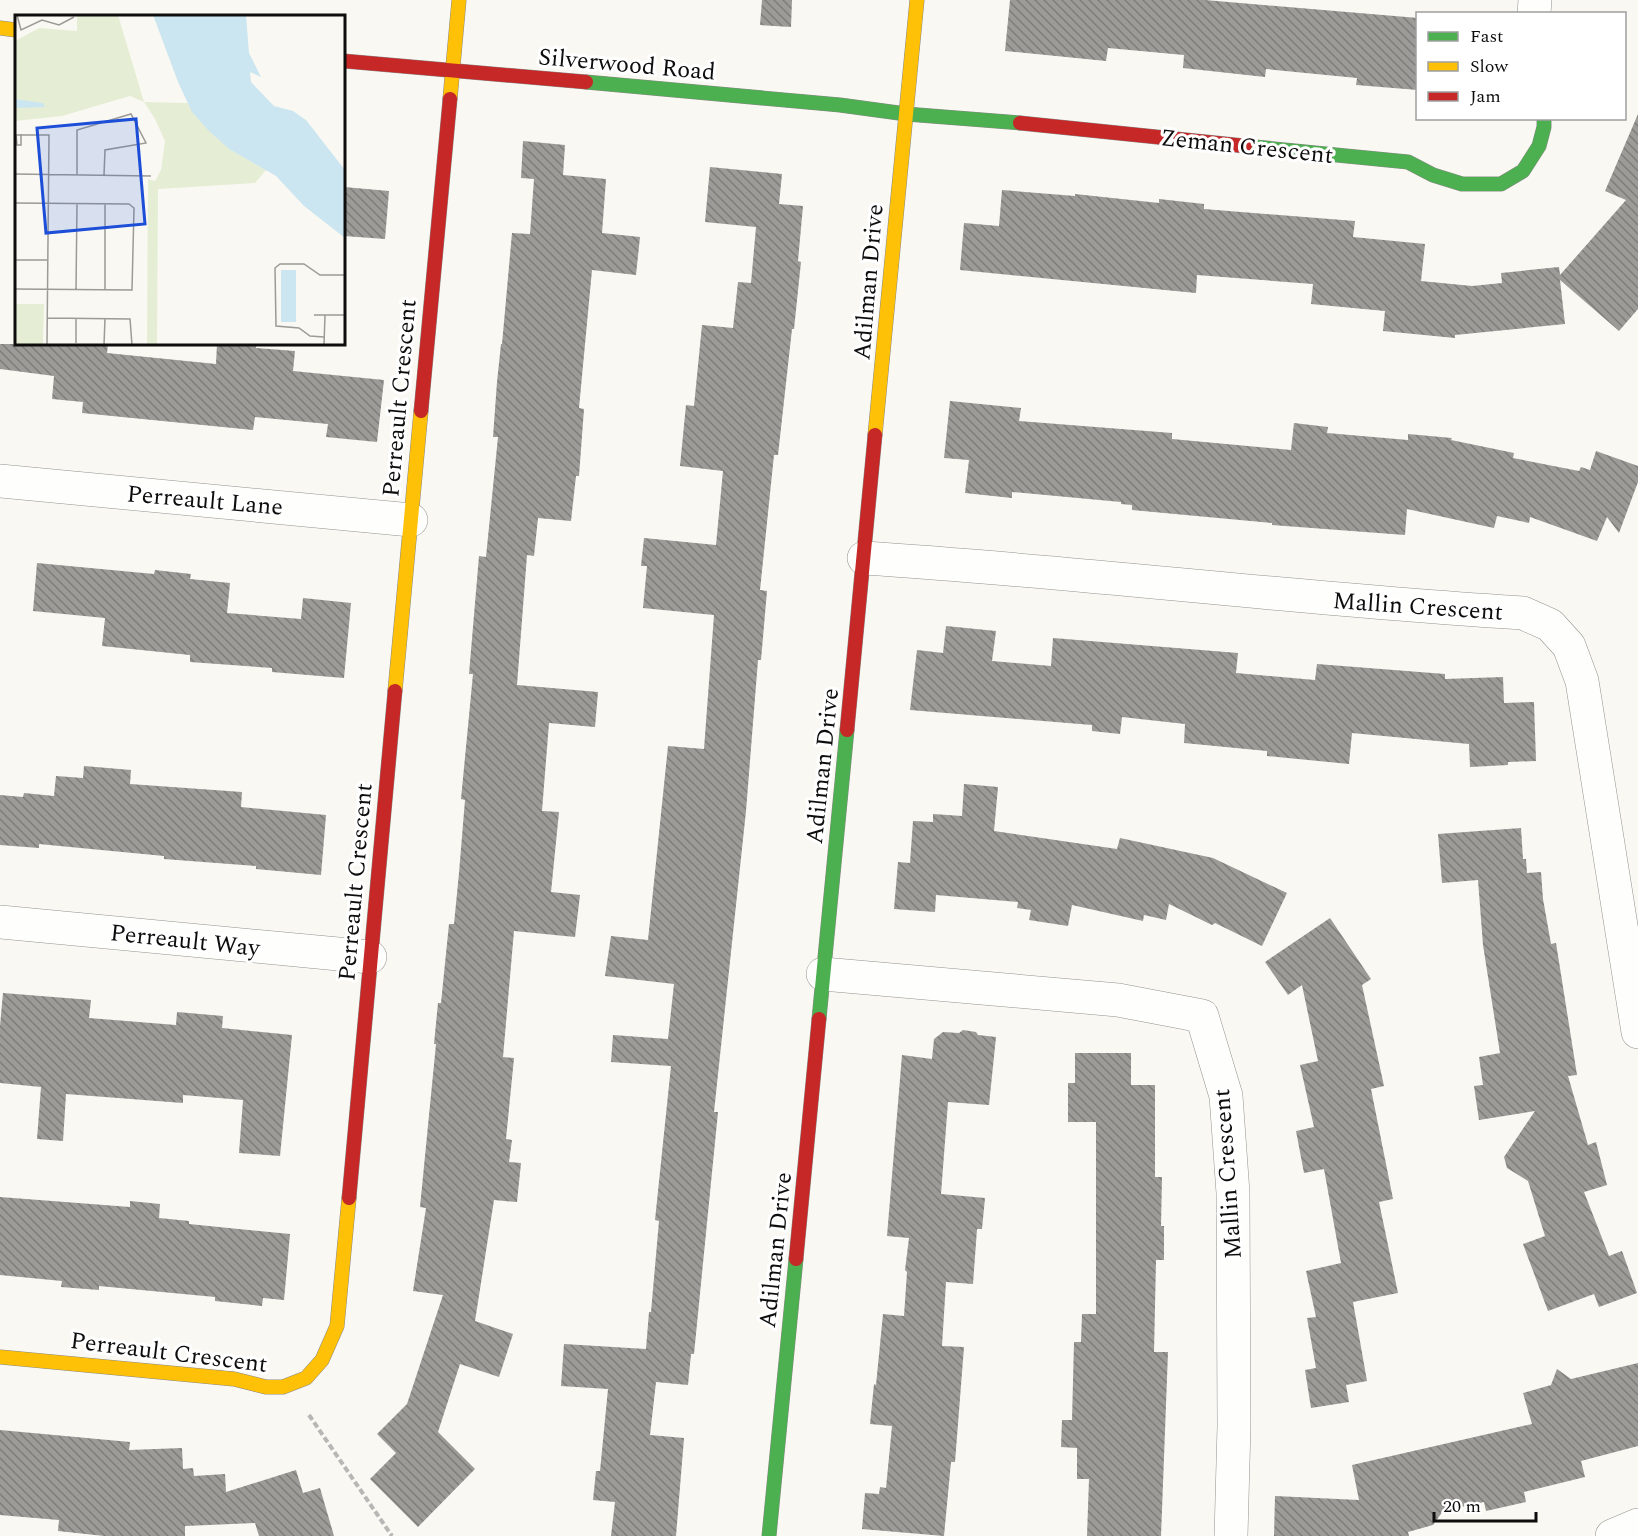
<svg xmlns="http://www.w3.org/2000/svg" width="1638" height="1536" viewBox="0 0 1638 1536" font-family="Spectral,serif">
	<defs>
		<pattern id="building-back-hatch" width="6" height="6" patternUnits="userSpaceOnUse" patternTransform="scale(1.5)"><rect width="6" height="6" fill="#9d9b98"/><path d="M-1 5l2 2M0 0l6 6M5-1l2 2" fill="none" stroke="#7e7d7a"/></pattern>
	</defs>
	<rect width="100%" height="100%" fill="#faf8f2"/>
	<path fill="url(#building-back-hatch)" d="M762 0H792L791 27 760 25Z
		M1010 0H1205L1418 18V90L1356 85 1357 78 1266 69 1265 77 1183 68 1184 55 1108 48 1106 61 1005 51Z
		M1638 114V309L1619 331 1560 280 1565 324 1455 335V338L1383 331 1385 311 1311 304 1313 284 1197 275 1196 293 960 270 964 223 999 226 1002 190 1075 196V194L1159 203V199L1204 204V209L1355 221 1353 237 1425 244 1421 281 1472 286 1502 283 1501 273 1559 267 1560 275 1626 200 1605 191Z
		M523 141 565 145 563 175 606 179 602 233 640 237 636 275 592 270 579 408 584 409 579 476H576L571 521 538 518 534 556 527 555 517 685 598 692 595 727 549 723 542 811 559 812 551 892 580 895 575 937 514 931 503 1057 514 1058 506 1139 512 1140 509 1162 521 1163 517 1202 494 1200 475 1321 513 1334 499 1377 460 1364 438 1432 475 1469 418 1527 370 1479 396 1453 377 1434 407 1404 443 1295 413 1291 426 1208 420 1207 436 1044H434L438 1003H441L449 924H454L459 873 465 800 461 799 473 674H469L479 556 486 557 498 437H493L497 382 501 344H502L512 233 530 234 534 179 521 178Z
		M710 167 782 174 779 204 803 206 798 261 801 262 794 329H792L778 455H774L760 590 767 591 761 660H758L746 811 714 1112H718L694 1354H691L688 1385 656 1382 650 1435 684 1438 676 1536H611L615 1502 593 1500 596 1471H600L608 1389 561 1386 564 1344 646 1349 649 1312H651L659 1221 655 1220 671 1066 611 1062 613 1035 668 1039 674 984 605 976 611 936 648 940 668 746 704 749 714 615 643 608 647 566H641L644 538 716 545 723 471 680 466 686 405 694 406 702 325 733 328 738 282 751 283 756 227 705 222Z
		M344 187 389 191 385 239 344 236Z
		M0 344H108L107 353 216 364 217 344H256V348L295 351 293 371 384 380 377 442 326 437 328 424 255 417 253 430 82 413 83 402 52 399 54 376 0 369Z
		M950 401 1021 408 1019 421 1172 433V439L1291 450 1294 423 1328 427 1327 433 1408 440V434L1452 438 1451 440 1514 453 1513 458 1579 471 1581 467 1590 470 1596 451 1638 466V482L1619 533 1607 517 1597 541 1530 517 1529 523 1497 516 1494 528 1407 509 1405 535 1272 525V523L1132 510V505L1121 504V502L1012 492V498L965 493 969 460 944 458Z
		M37 563 154 574 155 570 191 574 190 579 230 583 227 613 301 619 303 598 351 603 344 678 272 672V668L190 662V655L102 646 105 618 33 611Z
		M946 626 996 631 992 661 1051 666 1053 638 1238 653 1236 673 1315 680 1317 664 1445 674V679L1503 677 1504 703 1534 702 1536 761 1508 762V765L1470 767 1469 744 1352 733 1349 764 1267 756V751L1184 743 1185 724 1122 717 1120 734 1092 731V725L910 710 917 650 943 653Z
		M84 766 131 770 130 784 242 792 241 807 326 815 321 875 256 869V866L164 859V856L39 844V848L0 845V795L23 797 24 793 54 796 56 776 83 778Z
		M964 784 998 787 994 831 1117 849 1120 838 1213 858 1287 893 1262 946 1215 923 1212 925 1169 904 1166 920 1144 915 1143 921 1072 905 1068 926 1029 920 1031 910 1017 908 1018 902 936 895 935 912 894 909 898 862 910 863 913 821 933 822V814L962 816Z
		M1521 828 1523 859H1526L1527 873 1541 872 1543 899 1551 944 1556 943 1577 1075 1568 1076 1588 1145 1596 1142 1607 1185 1584 1192 1609 1256 1622 1251 1637 1293 1599 1307 1594 1294 1548 1311 1523 1244 1545 1236 1528 1181 1507 1168 1504 1157 1535 1111 1479 1120 1474 1086 1483 1085 1479 1057 1500 1053 1483 945 1478 880 1442 883 1438 834Z
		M1330 918 1371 979 1362 985 1384 1086 1371 1089 1393 1199 1379 1202 1398 1293 1353 1302 1367 1381 1346 1385 1349 1402 1311 1408 1305 1370 1316 1368 1307 1318 1316 1317 1306 1271 1341 1263 1324 1169 1304 1173 1296 1131 1314 1127 1300 1065 1318 1061 1302 985 1288 995 1265 962Z
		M3 993 91 1000 89 1018 176 1025 177 1012 223 1016 222 1028 292 1035 280 1156 239 1153 243 1100 183 1095V1103L66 1094 63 1141 37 1139 41 1087 0 1083V1026Z
		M963 1030 976 1032 978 1035 996 1037 989 1105 948 1102 941 1194 985 1198 982 1229H977L973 1284 946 1282 942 1346 964 1347 955 1462H951L944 1536 862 1529 865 1493 879 1494 880 1487 886 1488 892 1426 870 1424 874 1384 876 1385 883 1314 904 1316 907 1272 905 1270 909 1238 887 1236 902 1055 932 1059 934 1039 943 1032 959 1033Z
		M1075 1053H1131V1085H1155V1177H1162L1161 1226H1164V1260H1156L1154 1352H1168L1161 1536H1087L1089 1479H1077V1448L1061 1447 1062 1420H1072L1074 1342H1081L1082 1314H1096V1122H1068V1083H1075Z
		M0 1197 130 1207V1201L160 1204 159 1218 189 1221V1224L290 1234 284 1300 263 1298 262 1306 215 1301V1297L99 1286V1290L61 1287 62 1281 0 1275Z
		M1638 1363V1446L1581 1461 1585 1477 1524 1492 1526 1502 1486 1511 1484 1502 1443 1511 1433 1525 1408 1532 1409 1536H1274L1275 1496 1359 1500 1352 1465 1532 1424 1523 1393 1551 1385 1557 1369 1571 1379Z
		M0 1430 130 1442 129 1450 182 1448 183 1469 193 1468 194 1476 225 1474 226 1492 296 1470 303 1493 320 1488 334 1536H259L255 1523 185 1526V1536H104L58 1531 59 1520 0 1515Z"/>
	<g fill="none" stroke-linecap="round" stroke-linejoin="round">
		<defs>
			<path id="street" d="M1534 14 1535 0
				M0 481 411 520
				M864 558C1085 572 1303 600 1523 613L1550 625 1569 646 1582 681 1638 1032
				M0 922 370 957
				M823 974 1118 1000 1202 1016 1226 1096 1233 1193 1234 1426 1231 1536
				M1612 1536 1638 1525"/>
			<path id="fast" d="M586 82 840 105 906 114 1020 123
				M1245 146 1408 162 1433 175 1462 184H1501L1523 171 1539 146 1544 127V118
				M819 1019 847 730
				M769 1536 796 1259"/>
			<path id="slow" d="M0 28 16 30
				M450 99 459 0
				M875 435 917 0
				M395 691 421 411
				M0 1357 234 1379 266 1387H283L306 1378 322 1360 337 1326 349 1198"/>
			<path id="jam" d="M344 61 586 82
				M1020 123 1245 146
				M421 411 450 99
				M847 730 875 435
				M349 1198 395 691
				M796 1259 819 1019"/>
		</defs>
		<use href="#street" stroke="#949390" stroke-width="34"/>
		<use href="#fast" stroke="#8a8987" stroke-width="15"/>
		<use href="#slow" stroke="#8a8987" stroke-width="15"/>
		<use href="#jam" stroke="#8a8987" stroke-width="15"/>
		<path stroke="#b8b7b6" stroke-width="4" stroke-dasharray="6 3" stroke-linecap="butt" d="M309 1415 392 1536"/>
		<use href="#street" stroke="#fefefd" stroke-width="33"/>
		<use href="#fast" stroke="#4caf50" stroke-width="14"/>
		<use href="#slow" stroke="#ffc107" stroke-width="14"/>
		<use href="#jam" stroke="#c62828" stroke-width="14"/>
	</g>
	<g text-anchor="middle" stroke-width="6" stroke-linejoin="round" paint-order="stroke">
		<g font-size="24" fill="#0d0d0d" stroke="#fff">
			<text transform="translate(627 64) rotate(5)" y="8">Silverwood Road</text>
			<text transform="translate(1247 146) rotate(6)" y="8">Zeman Crescent</text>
			<text transform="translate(868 282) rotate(-85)" y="8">Adilman Drive</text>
			<text transform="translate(399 398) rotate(-85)" y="8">Perreault Crescent</text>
			<text transform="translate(205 500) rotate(5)" y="8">Perreault Lane</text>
			<text transform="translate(1418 606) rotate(4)" y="8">Mallin Crescent</text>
			<text transform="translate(822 766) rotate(-84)" y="8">Adilman Drive</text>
			<text transform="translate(355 882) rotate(-85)" y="8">Perreault Crescent</text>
			<text transform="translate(185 940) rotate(6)" y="8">Perreault Way</text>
			<text transform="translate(1227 1174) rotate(-94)" y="8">Mallin Crescent</text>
			<text transform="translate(775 1250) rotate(-84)" y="8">Adilman Drive</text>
			<text transform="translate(169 1352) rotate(7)" y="8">Perreault Crescent</text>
		</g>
	</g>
	<g transform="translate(15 15)">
		<rect width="330" height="330" fill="#faf8f2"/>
		<path d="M62 0H103L129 87 173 88 214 134 251 155 240 168 143 174 142 330H132L133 164 140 166 146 155 150 126 140 104 129 87 115 81 47 101 0 106V26L24 13 62 16ZM0 289H29L28 330H0Z" fill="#e5eed4"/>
		<path d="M138 0H231L234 38 246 62 235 57 236 67 259 91 278 96 291 105 330 155V223L289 191 261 161 214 134 194 116 177 97 163 67ZM0 84 28 88 30 92 0 93ZM266 255H281V307H266Z" fill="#cce6f1"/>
		<path fill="none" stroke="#9b9a96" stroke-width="1.5" d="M2 0 6 15 27 5 44 10 59 2M0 120H34L32 330M1 120 2 130H6V119M0 159 136 161M62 159V115L116 99 131 128 90 135 89 160M0 188 114 189 119 193 117 275 0 274M0 245H32M61 275 62 189M90 275V189M299 300H330M32 303 115 304 117 330M309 322 295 321 284 313 261 311 260 253 265 249H289L305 260H330M61 328V303M89 330 90 303M309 330 310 300"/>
		<path fill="#1d4ed8" fill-opacity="0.15" stroke="#1d4ed8" stroke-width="3" d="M121 104 130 209 31 218 22 113Z"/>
		<rect width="330" height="330" fill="none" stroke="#0d0d0d" stroke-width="3"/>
	</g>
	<rect x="1416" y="12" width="210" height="108" fill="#ffffff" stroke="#9e9e9e" stroke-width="1.5"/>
	<rect x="1428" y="32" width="30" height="9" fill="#4caf50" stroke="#9e9e9e" stroke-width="1.5"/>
	<text x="1470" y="42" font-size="18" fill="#0d0d0d">Fast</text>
	<rect x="1428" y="62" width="30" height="9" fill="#ffc107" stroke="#9e9e9e" stroke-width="1.5"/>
	<text x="1470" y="72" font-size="18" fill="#0d0d0d">Slow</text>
	<rect x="1428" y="92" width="30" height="9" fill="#c62828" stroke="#9e9e9e" stroke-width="1.5"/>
	<text x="1470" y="102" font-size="18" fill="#0d0d0d">Jam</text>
	<path d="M1434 1512v9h102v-9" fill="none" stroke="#0d0d0d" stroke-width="3"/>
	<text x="1443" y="1512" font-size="18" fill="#0d0d0d" stroke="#ffffff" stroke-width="4.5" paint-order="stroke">20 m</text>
</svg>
